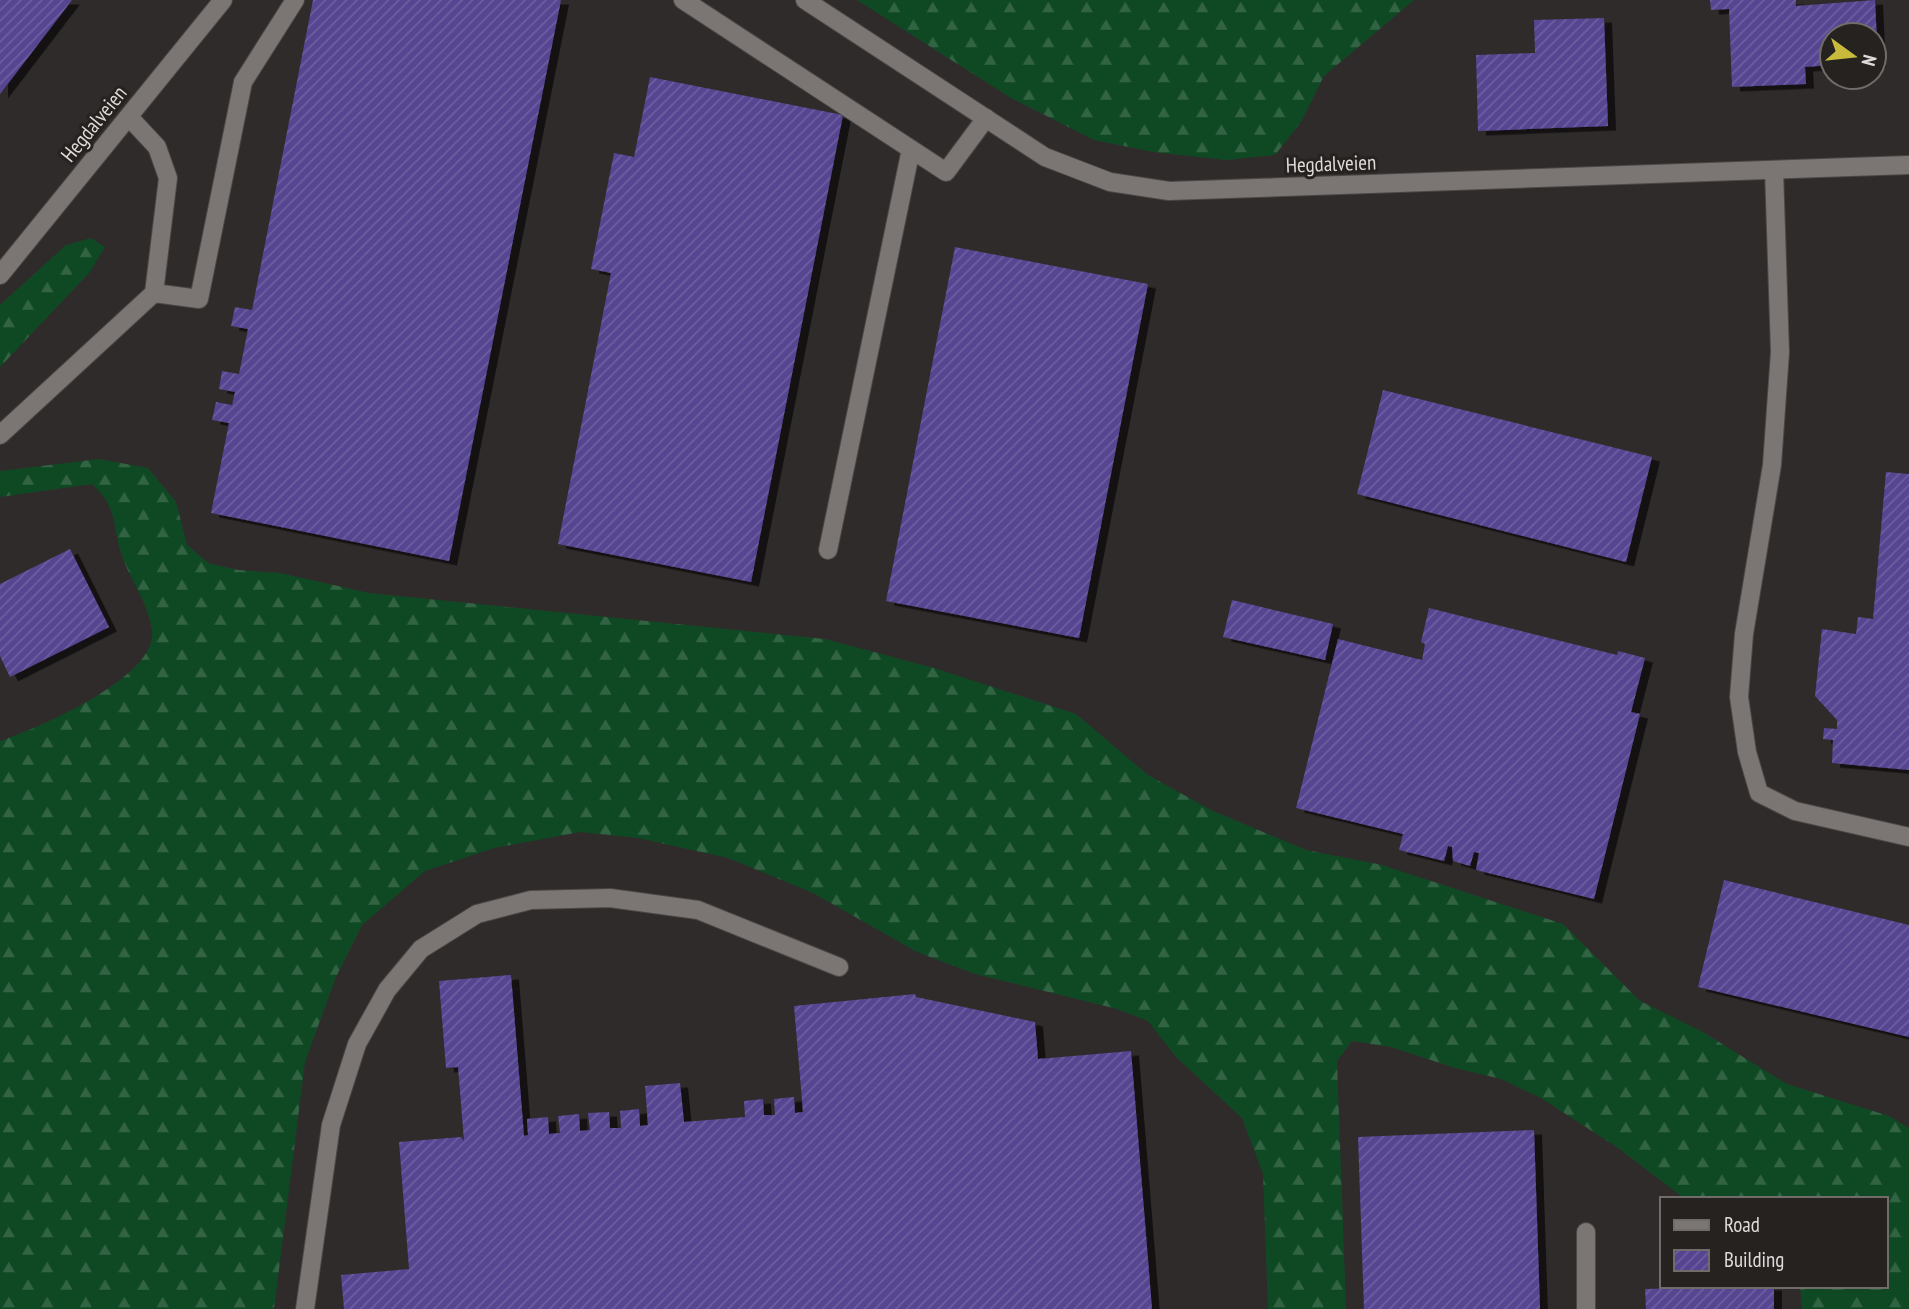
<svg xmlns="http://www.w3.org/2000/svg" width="1909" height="1309" viewBox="0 0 1909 1309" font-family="'PT Sans Narrow',sans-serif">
	<defs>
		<pattern id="forest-firs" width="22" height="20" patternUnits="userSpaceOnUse" patternTransform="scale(1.75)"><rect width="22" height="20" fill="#0f4924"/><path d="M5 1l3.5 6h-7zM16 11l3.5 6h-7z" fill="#326343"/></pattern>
		<pattern id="building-hatch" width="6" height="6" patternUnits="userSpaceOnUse" patternTransform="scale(1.75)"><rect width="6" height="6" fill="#564491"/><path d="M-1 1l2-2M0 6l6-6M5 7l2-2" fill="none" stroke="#6e5ea0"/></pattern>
		<filter id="shadow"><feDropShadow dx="8" dy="4.5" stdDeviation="0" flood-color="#0009"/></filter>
	</defs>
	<rect width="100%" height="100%" fill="#2f2b2a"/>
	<path fill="url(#forest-firs)" d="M857 0H1414L1324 76 1301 122 1275 155 1226 160 1153 152 1094 140 1011 98Z
		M91 238 105 247 90 272 0 367V305L66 245Z
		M99 459 148 468 176 502 187 545 208 563 238 570 280 573 369 593 825 639 934 668 1076 714 1148 775 1211 810 1306 850 1382 865 1563 924 1640 1001 1701 1031 1787 1084 1889 1116 1909 1128V1309H1802L1800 1286H1886V1199H1685L1618 1148 1541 1098 1501 1079 1455 1068 1391 1047 1352 1041 1337 1061 1346 1309H1268L1263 1174 1242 1118 1176 1057 1148 1021 1117 1009 975 974 917 952 813 893 728 858 638 838 580 832 494 848 425 871 362 925 336 977 305 1062 274 1309H0V741C36 729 159 677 152 630 148 603 131 581 122 556 112 525 118 508 92 484L0 497V471Z"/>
	<path fill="url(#building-hatch)" filter="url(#shadow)" d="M0 0H72L0 94Z
		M313 0H561L449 561 211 513 229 423 212 420 216 402 232 405 235 392 219 389 222 371 239 374 248 329 231 326 235 307 252 310Z
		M1710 0H1796V6L1875 0 1878 63H1874V35H1832V65L1805 67 1806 84 1732 87 1729 9 1711 10Z
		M1604 18 1608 126 1478 131 1476 55 1535 53 1534 20Z
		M650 77 843 115 751 582 558 544 611 273 591 269 614 153 634 157Z
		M955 247 1148 284 1079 638 886 601Z
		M1383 390 1652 457 1626 562 1357 494Z
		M1886 472 1909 474V770L1832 763 1833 740 1823 739 1824 728 1837 729V720L1815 696 1822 629 1856 634 1858 617 1873 619Z
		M70 549 109 627 10 677 0 656V584Z
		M1232 600 1333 624 1325 660 1223 637Z
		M1429 608 1617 655 1618 651 1645 658 1631 712 1640 714 1594 899 1476 870 1479 853 1474 852 1470 866 1453 861 1452 847 1448 846 1444 861 1399 850 1403 834 1296 808 1338 639 1422 660 1425 644 1421 642Z
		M1724 880 1909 925V1037L1698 987Z
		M511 975 524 1136 528 1135 527 1119 548 1117 549 1134 560 1133 558 1116 579 1114 580 1131 590 1130 588 1113 609 1112 610 1128H621L620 1111 639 1109 640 1126 648 1125 645 1086 680 1083 684 1122 745 1117 744 1101 763 1099 764 1115H775L774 1099 794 1097 795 1113 803 1112 794 1006 915 994 916 997 1035 1022 1038 1059 1131 1051 1152 1309H344L341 1275 409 1269 399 1142 461 1137 464 1141 458 1067 446 1068 439 981Z
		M1534 1130 1540 1309H1364L1358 1137Z
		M1742 1286H1774V1309H1646L1645 1289Z"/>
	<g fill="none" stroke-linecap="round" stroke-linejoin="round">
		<defs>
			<path id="lane" d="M683 0 946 172 986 118
				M129 117 157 147 168 178 154 293 199 299 243 82 295 0
				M1774 170 1780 352 1772 465 1744 634 1739 697 1747 752 1759 793 1795 811 1909 837
				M0 435 154 293
				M828 550 911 149
				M305 1309 331 1125 357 1044 387 990 421 949 477 914 531 900 610 898 698 910 839 967
				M1586 1309V1232"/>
			<path id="street" d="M805 0 1045 157 1110 182 1169 191 1909 165
				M0 275 223 0"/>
		</defs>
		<use href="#lane" stroke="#4b4846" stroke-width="20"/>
		<use href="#street" stroke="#4b4846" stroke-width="20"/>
		<use href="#lane" stroke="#7b7674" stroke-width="18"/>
		<use href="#street" stroke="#7b7674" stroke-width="18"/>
	</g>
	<g text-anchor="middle" stroke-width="6" stroke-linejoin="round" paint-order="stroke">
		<g font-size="21" fill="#dedbda" stroke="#262220">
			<text transform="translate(94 124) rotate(-51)" y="7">Hegdalveien</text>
			<text transform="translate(1331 164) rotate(-2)" y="7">Hegdalveien</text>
		</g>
	</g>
	<rect x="1660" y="1197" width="228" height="91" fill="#262220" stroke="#706c6a" stroke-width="2"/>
	<rect x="1674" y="1220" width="35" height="10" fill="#7b7674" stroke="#706c6a" stroke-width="2"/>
	<text x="1724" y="1232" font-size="21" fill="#dedbda">Road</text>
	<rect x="1674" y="1250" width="35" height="21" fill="url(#building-hatch)" stroke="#706c6a" stroke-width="2"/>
	<text x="1724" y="1267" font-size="21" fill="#dedbda">Building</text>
	<g transform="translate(1853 56) rotate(105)"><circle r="33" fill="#262220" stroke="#706c6a" stroke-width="2"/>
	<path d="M0-5L12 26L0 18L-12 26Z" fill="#c8bb3b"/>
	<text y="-10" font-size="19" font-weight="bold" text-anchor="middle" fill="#dedbda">N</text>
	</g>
</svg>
